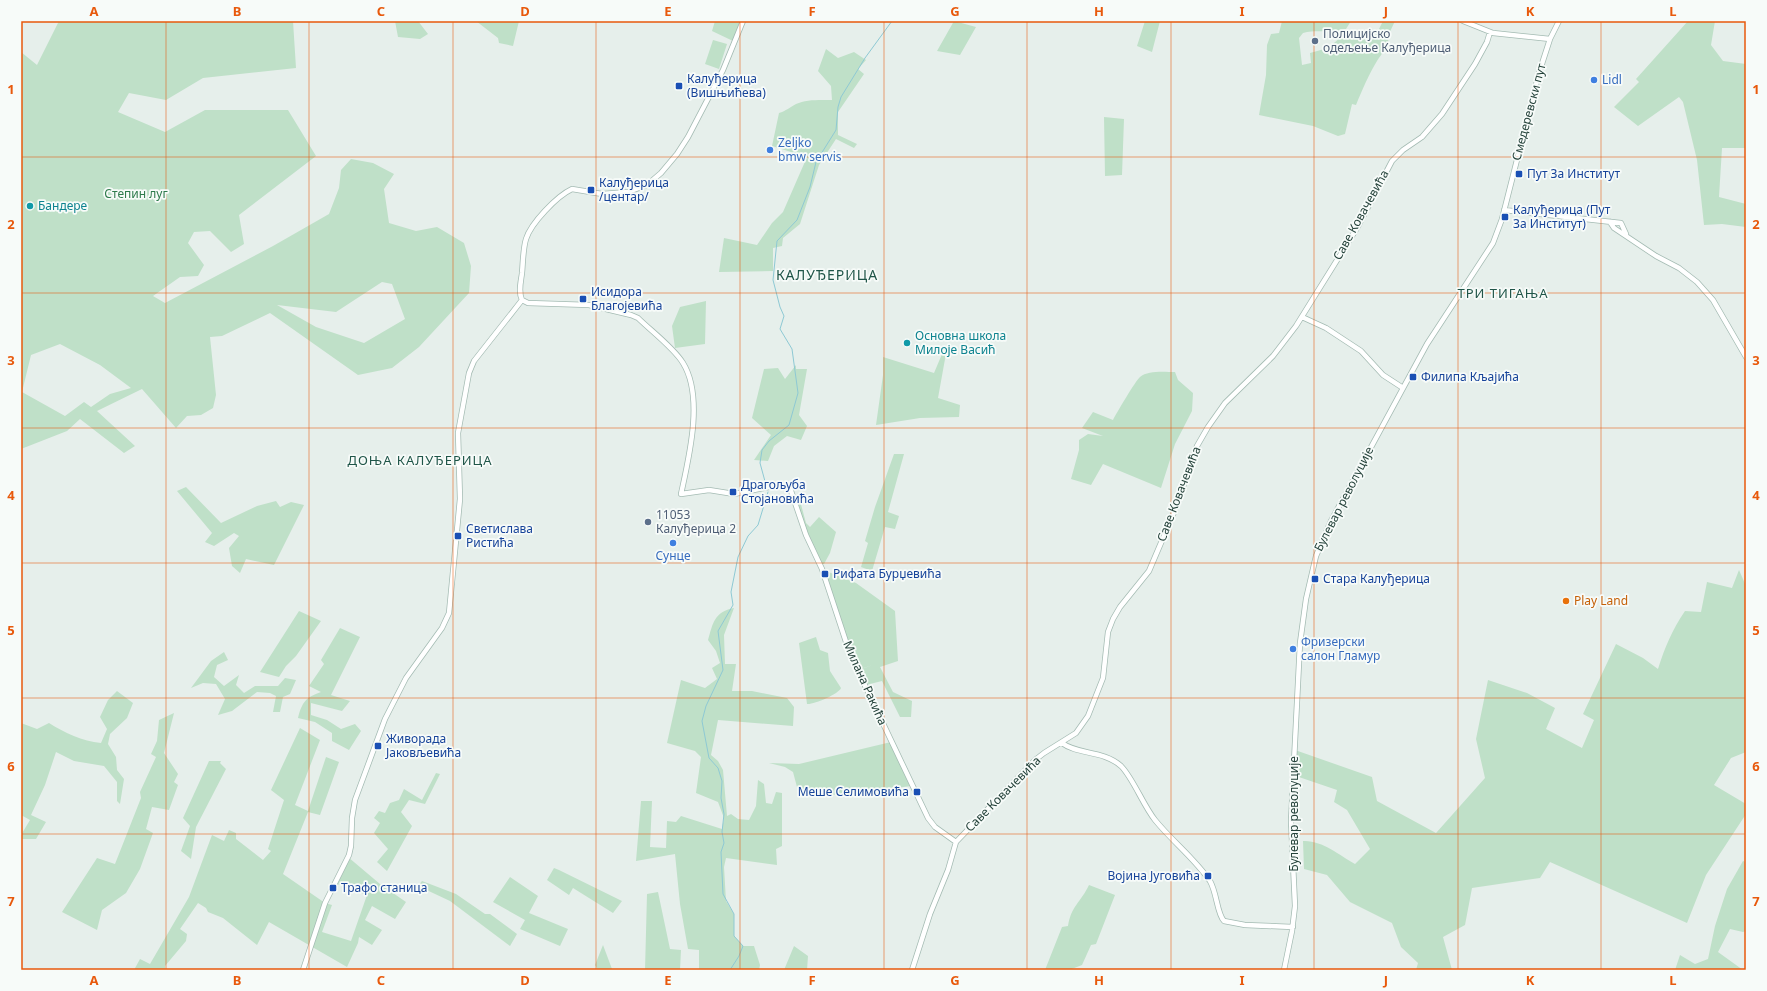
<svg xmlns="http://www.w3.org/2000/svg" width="1767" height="991" viewBox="0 0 1767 991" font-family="'Noto Sans',sans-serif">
	<rect width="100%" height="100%" fill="#e6efeb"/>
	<path fill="#bfe0c8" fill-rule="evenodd" d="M59 21H293L296 68 203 78 166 100 129 93 118 112 165 132 205 110H288L316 156 239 215 244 244 231 252 210 231 194 232 188 243 204 265 198 276 180 277 153 296 165 303 273 246 329 214 339 188 341 170 351 159 373 163 394 174 384 189 389 223 416 231 437 227 464 243 471 266 469 293 419 347 392 368 358 375 270 313 222 336 210 337 216 395 213 408 201 415 187 416 176 428 142 389 97 411 135 446 124 453 80 419 67 431 21 449V52L37 65ZM382 282 392 284 405 319 364 343 316 327 277 305 336 312ZM60 344 100 365 131 388 110 394 91 407 84 402 65 416 22 392 31 355Z
		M395 21H418L428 34 420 39 398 37Z
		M476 21H519L513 46 499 43 498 38Z
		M715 21H740L733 41 712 31Z
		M954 21 976 27 960 55 937 51Z
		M1145 21H1160L1152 52 1137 46Z
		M1282 21H1351L1346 29C1329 34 1319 29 1303 33L1299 38 1302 65 1311 63 1310 53 1328 48 1347 32H1361L1366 42H1370L1375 37 1383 21H1395L1387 38 1389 42C1385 51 1382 53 1377 61 1369 74 1362 90 1356 105L1352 104 1345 134 1338 136 1313 126 1259 115 1266 75 1267 45 1271 34 1279 33Z
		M1688 21H1715L1711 45 1723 61 1746 64V148H1722L1719 197 1746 204V227L1722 224 1704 225 1697 160 1683 102 1679 97 1638 126 1614 107 1639 82 1636 79Z
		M713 40 727 44 719 69 705 64Z
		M826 49 838 58 854 52 866 60 858 69 864 74 838 112V135L857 144 854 148 836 139 819 165 800 224 783 238 782 246 773 248V271L719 272 724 238 757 245 772 223 783 212 807 157 772 146 779 113C786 111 790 107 796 104 806 99 821 100 832 100L831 86 818 71Z
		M1104 117 1124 119 1122 175 1105 176Z
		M706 301 705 344 675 348 672 326 680 307Z
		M945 347 947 348 938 398 960 405 959 417 920 418 876 425 883 375V357L934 373Z
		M796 365V369H807L799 415 807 426 801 440 787 436 774 446 768 461 754 460 771 435 752 418 764 369 778 368 785 379Z
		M1175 372 1178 380 1193 393 1192 411 1175 444 1161 488 1103 464 1091 485 1071 479 1079 450V440L1088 434 1103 436 1082 428 1093 412 1113 420C1116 414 1136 380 1140 377 1148 370 1165 372 1175 372Z
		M894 454H904L888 512 899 516 895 529 885 527 872 571 861 567 868 543 865 541 875 507Z
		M186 487 221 523 257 506 276 501 280 507 291 502 304 505 274 565 246 559 240 573 232 566 229 548 239 536 234 533 214 546 205 542 212 533 177 491Z
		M799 497 806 523 810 527 819 517 836 532 830 553 824 564H821C811 544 796 520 799 497Z
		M1739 570 1746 586V752L1731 758 1714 785 1746 804V814L1706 875 1687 923 1550 862 1540 878 1472 888 1465 925 1443 937 1452 970H1416L1418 963 1401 947 1392 923 1350 902 1327 875 1304 869 1303 841C1322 840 1339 855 1355 864L1370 849 1347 810 1334 802 1337 790 1293 775 1295 750 1372 777 1377 801 1436 833 1485 778 1476 739 1488 680 1527 693 1555 708 1546 729 1582 748 1594 720 1583 714 1616 644 1643 658 1658 669C1665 647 1672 630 1685 611L1701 612 1707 582 1732 588Z
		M826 571 856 583 895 611 898 661 880 667 893 692 912 701 911 717H900L882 681 866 685 858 670 873 665 857 670 824 572Z
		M734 608 724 635 725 664H736L732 691H752L787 698 794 707 793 726 718 720 711 755 718 761 723 770 727 816 731 814 738 819 749 820 756 806 758 780 764 784 766 803 772 804 776 792 782 793V846L776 849 777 865 726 858 724 867 726 901 734 914V936L743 946H754L760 965 759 970H699V950L688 949 680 904 675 854 636 861 641 801H652L650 847 666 848 667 821 676 822 681 816 722 829 724 818 718 802 696 793 701 757 695 751 667 743 681 680 705 688 717 679 712 668 720 663 716 651 708 640C713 623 714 612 734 608Z
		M299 611 321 621 296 656 286 666 279 677 260 672Z
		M340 628 360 637 331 695 350 701 342 711 311 703V715L327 720 341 729 355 724 361 731 349 750 332 741V733L315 722 298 718C302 702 306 697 321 692L309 686 324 664 321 660Z
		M816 637 820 650 828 653 830 671 841 688C839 694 813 705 807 704L799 643Z
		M224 652 228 660 217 665 214 677 224 686 239 675 236 685 244 693 255 686H278L285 678 296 680 290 694 283 697 280 712H273L276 696 270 693 257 692 232 711 218 715 225 699 216 684 203 683 191 688 211 661Z
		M117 691 133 703 127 718 110 734 108 744 116 757 117 770 124 779 120 804 117 801V782L104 766 74 761 56 752 45 785 31 815 46 822 36 839H21V835L30 820 21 815V723L37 729 49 723C65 733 82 741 101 743L107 729 100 717 108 700Z
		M174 713 164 753 178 774 174 782 178 785 169 810 152 807 146 829 153 833 140 869 126 893 102 910 97 930 62 912 97 858 115 864 141 798 140 792 156 757 151 754 157 741 159 720Z
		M300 728 320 740 295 805 308 811 326 757 339 762 320 815 308 812 283 874 325 903 332 905 322 932 351 941 367 895 350 889 351 886 333 884 348 857 380 884 406 902 395 919 372 906 365 920 382 930 372 945 359 937 358 943 347 967 269 922 257 945 223 918 208 912 206 908 198 903 180 929 187 934 186 941 165 966V970H134L140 959 150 964 189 897 212 835 224 841 229 830 236 833V839L263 860 271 851 268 849 284 800 271 790Z
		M891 742 912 786 813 797 797 787 793 772 785 767 769 763 799 764Z
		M209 761H221L220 763 226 769 196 827 191 859 181 851 190 826 183 818Z
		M436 773 440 774 425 804 409 800 401 812 412 826 387 871 377 862 388 849 374 833 380 823 374 818 379 811 385 813 390 803 399 800 404 789 422 800Z
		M1743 861 1746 862V931L1743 932 1730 929 1718 952 1743 970H1675L1680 955 1695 964 1708 959 1715 926 1727 889Z
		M554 868 559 870 622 901 613 913 573 888 569 895 547 880Z
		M510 877 538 896 529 913 568 929 560 946 520 929 525 920 493 902Z
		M422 881 456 894 485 914H490L517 934 510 946 450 901 418 886Z
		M1089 885 1115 895 1096 944 1091 945 1082 965 1069 970H1045L1062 927 1068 926C1071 906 1081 902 1089 885Z
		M658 892 670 949 681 950 680 970H645L647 894Z
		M603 945 612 969 615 970H598L595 965Z
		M794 946 808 956 807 970H784Z"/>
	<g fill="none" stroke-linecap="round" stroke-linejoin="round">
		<path stroke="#8ec9d4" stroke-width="1" d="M766 485 760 463 762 450 769 441 789 425 798 393 792 349 780 329 784 316 780 307 773 280 777 241 797 220 810 187 816 162 836 130 838 107 841 97 865 58 892 21
			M730 970 739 956 743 946 734 936V914L723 894 721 852 724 843 722 832 724 814 721 798 722 781 718 768 709 758 702 721 706 706 723 670 718 631 733 605 731 592 738 557 748 536 758 525 768 492"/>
		<defs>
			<path id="secondary" d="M1463 21 1493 33 1550 39
				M1504 210 1621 223 1626 234
				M1610 222 1614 228 1656 256 1679 268 1697 282 1713 300 1746 357
				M522 300 528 303 589 305 631 315 638 318C650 330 674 348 683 363 704 397 689 457 681 494L709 490 734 494 774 486 790 488 806 535 822 569 850 654 928 818 935 827 956 842
				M522 300C518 292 521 281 522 273 523 262 523 249 526 239 531 223 557 196 572 189L602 194 628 192 647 185 661 173 677 154 688 137 723 70 743 21
				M1302 317 1326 328 1361 351 1383 375 1403 388
				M1062 743C1078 755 1103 750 1121 766 1133 778 1143 805 1155 820 1172 841 1195 859 1210 881 1217 893 1217 914 1224 921L1245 925 1293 927
				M303 970 325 903 349 855 351 846 352 818 355 800 385 719 406 678 442 628 449 613 460 499 458 433 469 373 474 361 522 300
				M912 970 930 914 948 870 956 842 1035 760 1044 753 1076 733 1088 716 1103 678 1108 632 1113 619 1120 607 1149 571 1175 510 1197 446 1208 427 1225 403 1273 356 1296 326 1357 228 1392 161 1403 150 1422 137 1442 114 1475 64 1487 42 1490 32
				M1284 970 1292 931 1295 906 1291 821 1300 643 1306 599 1316 556 1331 521 1427 344 1493 243 1502 219 1539 73 1550 39 1559 21"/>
		</defs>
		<use href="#secondary" stroke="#a4bbb3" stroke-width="6"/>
		<use href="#secondary" stroke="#fff" stroke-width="4.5"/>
	</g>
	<path fill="none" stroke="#e8590c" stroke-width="1" stroke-opacity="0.55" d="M166 21V970M309 21V970M453 21V970M596 21V970M740 21V970M884 21V970M1027 21V970M1171 21V970M1314 21V970M1458 21V970M1601 21V970M21 157H1746M21 293H1746M21 428H1746M21 563H1746M21 698H1746M21 834H1746"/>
	<g fill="#5c6f8a" stroke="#f7fbf9" stroke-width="1.5">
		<circle cx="1315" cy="41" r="4"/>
		<circle cx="648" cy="522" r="4"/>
	</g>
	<g fill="#3f7fe0" stroke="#f7fbf9" stroke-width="1.5">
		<circle cx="1594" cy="80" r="4"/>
		<circle cx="770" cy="150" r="4"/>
		<circle cx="673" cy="543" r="4"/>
		<circle cx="1293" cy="649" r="4"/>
	</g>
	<g fill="#1a4fb4" stroke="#f7fbf9" stroke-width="1.5">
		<rect x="675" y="82" width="8" height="8" rx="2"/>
		<rect x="1515" y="170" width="8" height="8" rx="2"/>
		<rect x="587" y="186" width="8" height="8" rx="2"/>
		<rect x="1501" y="213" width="8" height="8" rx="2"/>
		<rect x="579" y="295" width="8" height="8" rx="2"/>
		<rect x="1409" y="373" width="8" height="8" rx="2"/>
		<rect x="729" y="488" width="8" height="8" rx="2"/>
		<rect x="454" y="532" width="8" height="8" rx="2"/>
		<rect x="821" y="570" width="8" height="8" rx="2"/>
		<rect x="1311" y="575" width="8" height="8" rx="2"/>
		<rect x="374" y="742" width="8" height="8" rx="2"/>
		<rect x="913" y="788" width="8" height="8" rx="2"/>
		<rect x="1204" y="872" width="8" height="8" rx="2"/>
		<rect x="329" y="884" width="8" height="8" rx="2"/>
	</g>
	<g fill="#0f9aa8" stroke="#f7fbf9" stroke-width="1.5">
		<circle cx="30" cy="206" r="4"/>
		<circle cx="907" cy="343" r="4"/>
	</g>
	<circle fill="#e8710a" stroke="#f7fbf9" stroke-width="1.5" cx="1566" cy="601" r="4"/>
	<g text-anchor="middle" stroke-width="3.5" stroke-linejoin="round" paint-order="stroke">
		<g font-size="12" fill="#4e5e75" stroke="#f7fbf9" text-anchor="start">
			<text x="1323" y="38">Полицијско<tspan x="1323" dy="14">одељење Калуђерица</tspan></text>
			<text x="656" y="519">11053<tspan x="656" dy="14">Калуђерица 2</tspan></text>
		</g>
		<g font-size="12" fill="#164399" stroke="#f7fbf9" text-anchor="start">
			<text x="687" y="83">Калуђерица<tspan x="687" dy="14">(Вишњићева)</tspan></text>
			<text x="1527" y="178">Пут За Институт</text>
			<text x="599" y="187">Калуђерица<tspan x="599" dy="14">/центар/</tspan></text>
			<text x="1513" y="214">Калуђерица (Пут<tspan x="1513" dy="14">За Институт)</tspan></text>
			<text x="591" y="296">Исидора<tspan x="591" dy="14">Благојевића</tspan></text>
			<text x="1421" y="381">Филипа Кљајића</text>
			<text x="741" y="489">Драгољуба<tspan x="741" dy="14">Стојановића</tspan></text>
			<text x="466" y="533">Светислава<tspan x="466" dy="14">Ристића</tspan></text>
			<text x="833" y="578">Рифата Бурџевића</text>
			<text x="1323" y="583">Стара Калуђерица</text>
			<text x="386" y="743">Живорада<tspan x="386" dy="14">Јаковљевића</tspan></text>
			<text x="909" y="796" text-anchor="end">Меше Селимовића</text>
			<text x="1200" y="880" text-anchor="end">Војина Југовића</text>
			<text x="341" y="892">Трафо станица</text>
		</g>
		<g font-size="12" fill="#366cbe" stroke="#f7fbf9" text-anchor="start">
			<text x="1602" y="84">Lidl</text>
			<text x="778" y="147">Zeljko<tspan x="778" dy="14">bmw servis</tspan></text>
			<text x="673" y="560" text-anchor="middle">Сунце</text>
			<text x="1301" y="646">Фризерски<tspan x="1301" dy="14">салон Гламур</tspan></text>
		</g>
		<g font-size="12" fill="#24423a" stroke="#f7fbf9">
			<text transform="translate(1529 112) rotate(-75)" y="4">Смедеревски пут</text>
			<text transform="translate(1361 215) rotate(-61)" y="4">Саве Ковачевића</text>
			<text transform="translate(1179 494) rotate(-69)" y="4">Саве Ковачевића</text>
			<text transform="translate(1344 499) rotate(-63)" y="4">Булевар револуције</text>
			<text transform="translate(865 683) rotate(66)" y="4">Милана Ракића</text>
			<text transform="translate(1003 794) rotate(-45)" y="4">Саве Ковачевића</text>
			<text transform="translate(1294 814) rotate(-90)" y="4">Булевар револуције</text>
		</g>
		<g font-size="12" fill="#2d7a4b" stroke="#f7fbf9">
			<text x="136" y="198">Степин луг</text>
		</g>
		<g font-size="12" fill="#0d838f" stroke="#f7fbf9" text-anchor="start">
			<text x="38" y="210">Бандере</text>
			<text x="915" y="340">Основна школа<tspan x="915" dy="14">Милоје Васић</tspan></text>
		</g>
		<g font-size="12" fill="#c56008" stroke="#f7fbf9" text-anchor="start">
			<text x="1574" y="605">Play Land</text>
		</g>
		<g font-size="13" letter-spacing="1" fill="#1f5548" stroke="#f7fbf9">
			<text x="1503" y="298">ТРИ ТИГАЊА</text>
			<text x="420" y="465">ДОЊА КАЛУЂЕРИЦА</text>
		</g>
		<g font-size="14" letter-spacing="1" fill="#1f5548" stroke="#f7fbf9">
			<text x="827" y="280">КАЛУЂЕРИЦА</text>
		</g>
	</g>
	<rect width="1767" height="991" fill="none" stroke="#f7fbf9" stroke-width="44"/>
	<rect x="22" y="22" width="1723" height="947" fill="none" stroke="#e8590c" stroke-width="1.5"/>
	<g font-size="13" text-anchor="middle" font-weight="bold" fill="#e8590c">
		<text x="94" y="16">A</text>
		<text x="237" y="16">B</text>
		<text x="381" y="16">C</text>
		<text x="525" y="16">D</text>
		<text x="668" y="16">E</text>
		<text x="812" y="16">F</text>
		<text x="955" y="16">G</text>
		<text x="1099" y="16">H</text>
		<text x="1242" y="16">I</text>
		<text x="1386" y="16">J</text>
		<text x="1530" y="16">K</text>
		<text x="1673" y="16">L</text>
		<text x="11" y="94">1</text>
		<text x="1756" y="94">1</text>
		<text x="11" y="229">2</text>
		<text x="1756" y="229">2</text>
		<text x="11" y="365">3</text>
		<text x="1756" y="365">3</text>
		<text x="11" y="500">4</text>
		<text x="1756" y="500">4</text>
		<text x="11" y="635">5</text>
		<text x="1756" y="635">5</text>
		<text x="11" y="771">6</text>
		<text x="1756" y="771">6</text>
		<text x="11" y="906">7</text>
		<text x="1756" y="906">7</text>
		<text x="94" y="985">A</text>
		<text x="237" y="985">B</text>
		<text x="381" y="985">C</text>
		<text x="525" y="985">D</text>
		<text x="668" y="985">E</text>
		<text x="812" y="985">F</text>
		<text x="955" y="985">G</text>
		<text x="1099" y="985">H</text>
		<text x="1242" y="985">I</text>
		<text x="1386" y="985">J</text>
		<text x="1530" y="985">K</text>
		<text x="1673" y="985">L</text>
	</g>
</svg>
